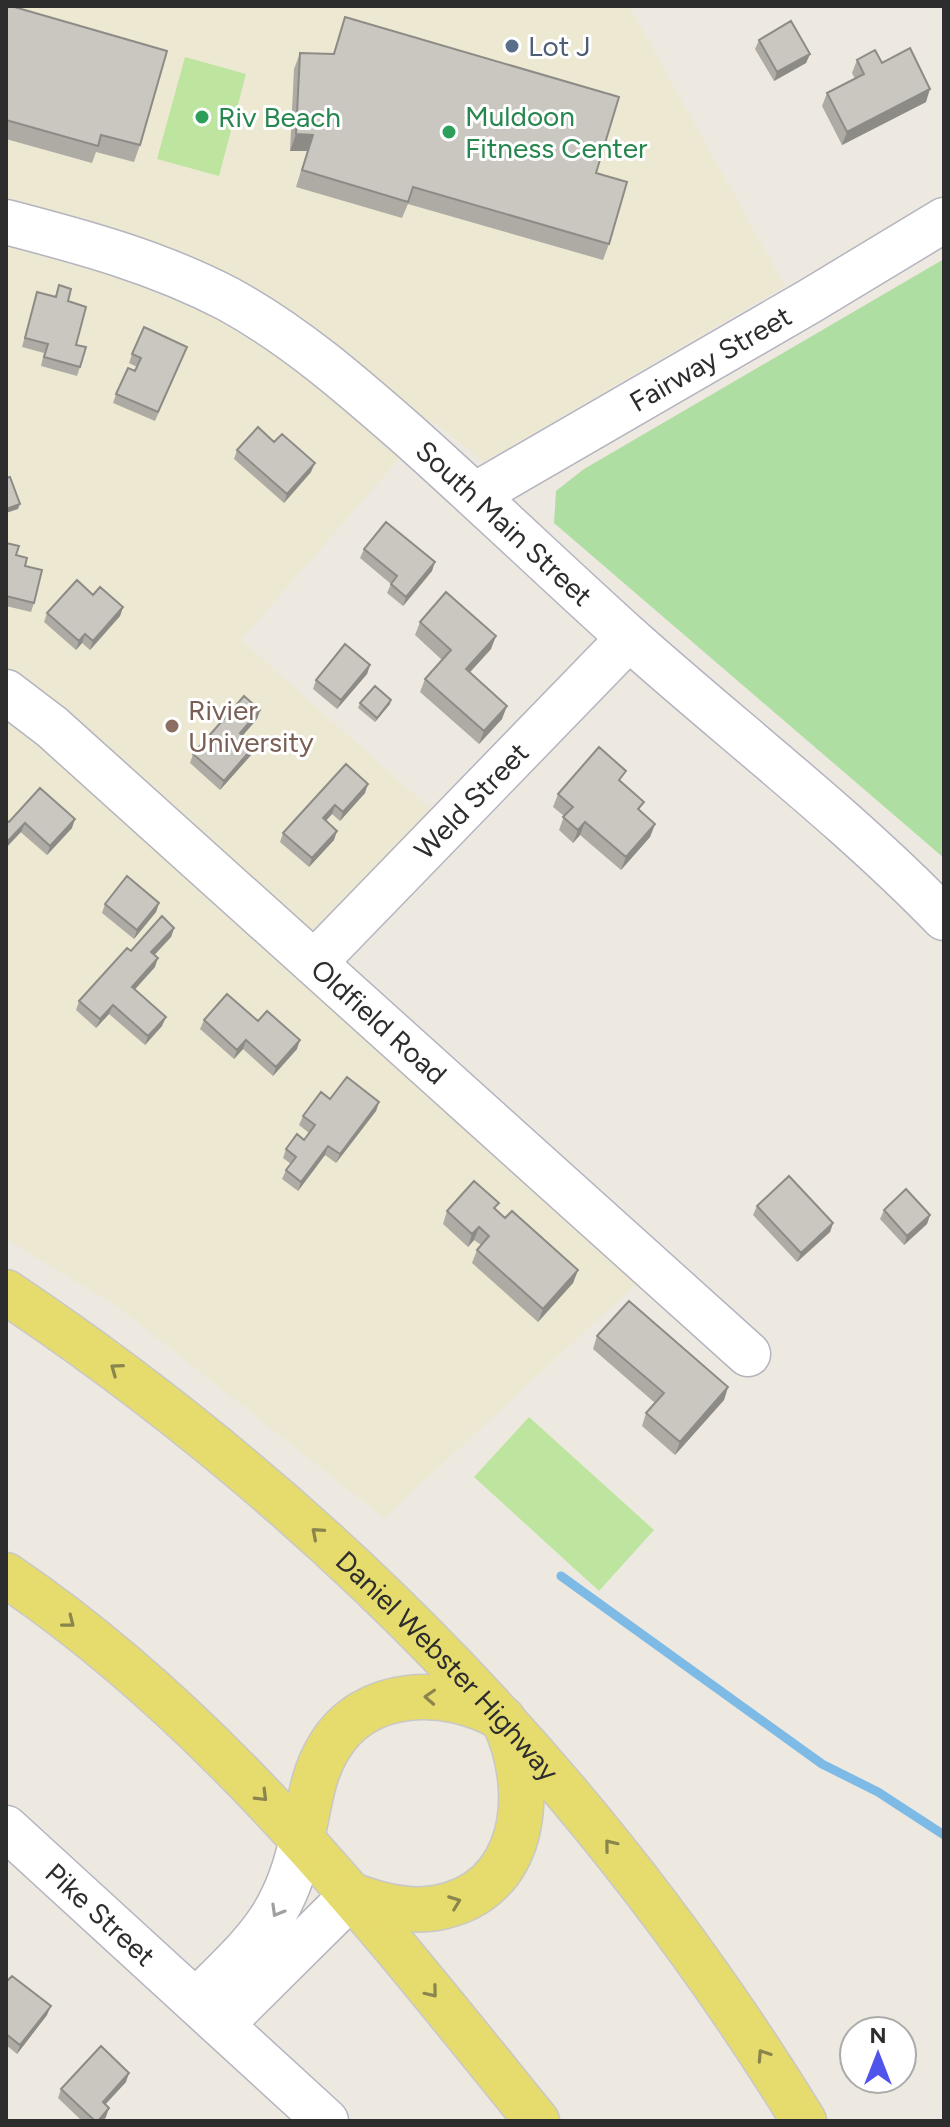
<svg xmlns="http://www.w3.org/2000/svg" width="950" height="2127" viewBox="0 0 950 2127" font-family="Figtree,sans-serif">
	<rect width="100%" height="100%" fill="#ede9e0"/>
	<path fill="#ede8d2" d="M6 6H629L785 286 484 462 432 421 241 640 434 812 287 970 638 1282 384 1518 118 1307 6 1239Z"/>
	<path fill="#aedea2" d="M944 259V858L554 523 556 491 584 469Z"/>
	<path fill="#bde59f" d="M185 57 246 74 219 176 157 159Z
		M529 1417 654 1530 599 1591 474 1477Z"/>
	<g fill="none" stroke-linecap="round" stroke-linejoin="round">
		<path stroke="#7dbae5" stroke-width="9" d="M561 1576 822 1764 878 1792 944 1835"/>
		<defs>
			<g id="minor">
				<path id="s1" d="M6 222C83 242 157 262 228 299 294 335 350 384 406 433 481 500 554 570 628 637 733 731 846 817 944 918"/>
				<path id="s2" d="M475 495 810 301 944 220"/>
				<path id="s3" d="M6 692 52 727 748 1354"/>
				<path id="s4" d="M314 963 629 638"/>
				<path id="s5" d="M6 1828 326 2121"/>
				<path d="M196 2001C252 1945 285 1920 302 1838"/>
				<path d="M222 2024 352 1895"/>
			</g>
			<g id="major">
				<path id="s6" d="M6 1292C329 1508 601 1790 804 2121"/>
				<path d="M6 1575C219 1719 377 1924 537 2121"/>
				<path d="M302 1838C309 1808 312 1775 328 1749 364 1686 447 1686 503 1719 537 1789 528 1892 436 1908 408 1913 378 1905 352 1895"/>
			</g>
		</defs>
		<use href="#minor" stroke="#b4b4bf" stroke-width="47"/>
		<use href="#major" stroke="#c8c8c8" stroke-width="47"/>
		<use href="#minor" stroke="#fff" stroke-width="44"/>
		<use href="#major" stroke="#e6db6d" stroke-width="44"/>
	</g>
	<path fill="#adaba4" d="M6 6 140 145 134 162 96 152 92 163 6 139Z
		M345 17 596 173 609 244 603 260 408 204 402 218 296 187 307 151H290L294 69 300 53 333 54Z
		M759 40 810 54 806 63 774 81 755 49Z
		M857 60 882 63 926 102 842 145 822 106 827 93 855 79 852 73Z
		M59 285 68 301 80 367 77 376 41 366 44 353 22 347 37 292 55 297Z
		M187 347 155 421 113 403 116 394 137 367 129 363 132 354Z
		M237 450 311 472 284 503 234 459Z
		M6 543 25 566 34 603 31 612 6 606Z
		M364 549 432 571 403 606 387 593 391 584 360 558Z
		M93 595 123 607 120 616 90 650 82 643 76 650 44 622 47 613Z
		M420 622 491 649 470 672 502 719 479 744 420 692 425 679 442 660 415 635Z
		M370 665 367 674 337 709 313 689 316 680Z
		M360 703 390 704 375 722 358 708Z
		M260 710 257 719 243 735 252 754 220 790 190 763 193 754Z
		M346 764 365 793 340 821 332 814 326 821 334 840 309 867 280 842 283 833Z
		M622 782 641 811 655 824 650 837 621 870 580 835 573 843 559 830 564 816 553 807 558 794Z
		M9 822 72 828 47 855Z
		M159 903 156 912 134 939 102 913 105 904Z
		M174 928 171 937 154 955 155 967 135 989 162 1026 145 1045 109 1014 96 1028 76 1010 79 1001 131 951Z
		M204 1020 258 1021 297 1049 273 1076 243 1049 234 1059 200 1029Z
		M330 1099 379 1102 376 1111 336 1163 325 1155 298 1191 282 1179 286 1170 291 1164 283 1158 286 1149 304 1140 309 1133 299 1125 303 1116Z
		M757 1206 833 1223 830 1232 797 1262 753 1215Z
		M496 1210 505 1218 578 1270 573 1283 538 1322 472 1263 477 1250 481 1245 474 1240 468 1247 443 1224 447 1211Z
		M884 1210 930 1215 927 1224 904 1245 880 1219Z
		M597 1336 728 1387 724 1400 675 1455 642 1426 646 1413 655 1403 593 1349Z
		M6 1982 47 2015 17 2054 6 2045Z
		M126 2082 105 2105 106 2117 103 2121H82L58 2098 61 2089Z"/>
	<path fill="#8d8b86" d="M810 54 806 63 774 81 777 72Z
		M930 89 926 102 842 145 847 132Z
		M296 134 313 135 307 151H290Z
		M315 463 311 472 284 503 287 494Z
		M20 504 18 509 6 513V509Z
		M435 562 432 571 403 606 406 597Z
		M123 607 120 616 90 650 93 641Z
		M85 634 82 643 76 650 79 641Z
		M496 636 491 649 461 682 466 669Z
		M370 665 367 674 337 709 341 700Z
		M391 700 390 704 375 722 377 718Z
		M507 706 502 719 479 744 484 731Z
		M260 710 257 719 237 742 240 733Z
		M255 745 252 754 220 790 224 781Z
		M368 784 365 793 340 821 343 812Z
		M335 805 332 814 320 827 323 818Z
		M75 819 72 828 47 855 50 846Z
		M585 822 580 835 573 843 578 830Z
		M25 823 21 832 6 848V843Z
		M655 824 650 837 621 870 626 857Z
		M337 831 334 840 309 867 312 858Z
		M159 903 156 912 134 939 137 930Z
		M174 928 171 937 148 962 151 952Z
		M158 958 155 967 129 996 132 987Z
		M113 1005 109 1014 96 1028 100 1019Z
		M166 1017 162 1026 145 1045 148 1036Z
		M246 1040 243 1049 234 1059 237 1050Z
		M300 1040 297 1049 273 1076 276 1067Z
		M379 1102 376 1111 336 1163 340 1154Z
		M328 1146 325 1155 298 1191 301 1182Z
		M930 1215 927 1224 904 1245 907 1236Z
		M833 1223 830 1232 797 1262 801 1253Z
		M479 1227 474 1240 468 1247 472 1234Z
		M578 1270 573 1283 538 1322 543 1309Z
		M728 1387 724 1400 675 1455 680 1442Z
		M51 2006 47 2015 17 2054 20 2045Z
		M129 2073 126 2082 99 2111 103 2102Z
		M109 2108 106 2117 103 2121H98Z"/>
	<path fill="#c9c7bf" stroke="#8d8b86" stroke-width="2" d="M6 6H11L167 51 140 145 101 135 98 146 6 120Z
		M345 17 619 97 596 173 627 182 609 244 413 187 408 202 302 170 313 135 296 134 300 53 334 54Z
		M791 21 810 54 777 72 759 40Z
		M910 48 930 89 847 132 827 93 864 74 857 60 875 50 882 63Z
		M59 285 71 289 68 301 86 307 76 345 86 347 80 367 44 357 48 344 25 338 37 292 56 297Z
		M144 327 187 347 158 412 116 394 128 368 135 371 141 358 132 354Z
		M258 427 274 442 282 434 315 463 287 494 237 450Z
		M10 477 20 504 6 509V478Z
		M386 522 435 562 406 597 391 584 397 576 364 549Z
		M6 543 19 546 16 555 27 558 25 566 42 570 34 603 6 596Z
		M77 580 93 595 100 587 123 607 93 641 85 634 79 641 47 613Z
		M446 592 496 636 466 669 507 706 484 731 425 679 451 650 420 622Z
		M345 644 370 665 341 700 316 680Z
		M375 686 391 700 377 718 360 703Z
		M244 696 260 710 240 733 255 745 224 781 193 754Z
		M599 747 626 771 619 780 644 802 638 809 655 824 626 857 585 822 578 830 563 817 573 807 558 794Z
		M346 764 368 784 343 812 335 805 323 818 337 831 312 858 283 833Z
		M40 788 75 819 50 846 25 823 6 843V820L9 822Z
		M127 876 159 903 137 930 105 904Z
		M162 916 174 928 151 952 158 958 132 987 166 1017 148 1036 113 1005 100 1019 79 1001 127 948 131 951Z
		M227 994 258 1021 267 1011 300 1040 276 1067 246 1040 237 1050 204 1020Z
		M347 1077 379 1102 340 1154 328 1146 301 1182 286 1170 296 1157 286 1149 297 1134 304 1140 315 1125 303 1116 321 1092 330 1099Z
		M789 1176 833 1223 801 1253 757 1206Z
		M474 1181 499 1203 494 1208 505 1218 512 1211 578 1270 543 1309 477 1250 489 1236 479 1227 472 1234 447 1211Z
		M906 1189 930 1215 907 1236 884 1210Z
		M629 1301 728 1387 680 1442 646 1413 664 1393 597 1336Z
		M12 1976 51 2006 20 2045 6 2034V1982Z
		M101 2046 129 2073 103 2102 109 2108 98 2121H95L61 2089Z"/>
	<defs><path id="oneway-chevron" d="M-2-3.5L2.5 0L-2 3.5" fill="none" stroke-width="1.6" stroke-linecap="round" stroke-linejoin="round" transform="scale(2)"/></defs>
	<g stroke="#8a844d">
		<use href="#oneway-chevron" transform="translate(116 1369) rotate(-144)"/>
		<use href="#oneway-chevron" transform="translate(317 1533) rotate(-139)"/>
		<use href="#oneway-chevron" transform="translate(69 1622) rotate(38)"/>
		<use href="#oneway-chevron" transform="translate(430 1697) rotate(-177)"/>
		<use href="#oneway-chevron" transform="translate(262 1796) rotate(45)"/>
		<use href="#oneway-chevron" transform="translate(610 1845) rotate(-129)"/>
		<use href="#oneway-chevron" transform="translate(455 1902) rotate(-21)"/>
		<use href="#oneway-chevron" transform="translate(432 1992) rotate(51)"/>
		<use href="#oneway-chevron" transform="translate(763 2055) rotate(-123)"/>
	</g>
	<use stroke="#a0a0a0" href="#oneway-chevron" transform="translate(277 1911) rotate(120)"/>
	<circle fill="#5c6f8a" stroke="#fff" stroke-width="3" cx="512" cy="46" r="8"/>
	<g fill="#2e9e5b" stroke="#fff" stroke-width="3">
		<circle cx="202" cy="117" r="8"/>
		<circle cx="449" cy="132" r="8"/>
	</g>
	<circle fill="#8d6e63" stroke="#fff" stroke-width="3" cx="172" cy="726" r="8"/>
	<g text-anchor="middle" stroke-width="6" stroke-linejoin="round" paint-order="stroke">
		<g font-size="28" fill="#4e5e75" stroke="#fff" text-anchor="start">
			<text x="528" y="56">Lot J</text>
		</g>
		<g font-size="28" fill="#27864d" stroke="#fff" text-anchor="start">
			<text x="465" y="126">Muldoon<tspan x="465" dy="32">Fitness Center</tspan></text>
			<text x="218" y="127">Riv Beach</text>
		</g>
		<g font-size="28" fill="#2d2d2d" stroke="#fff">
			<text dy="10" stroke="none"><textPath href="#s2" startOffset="272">Fairway Street</textPath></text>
			<text dy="10" stroke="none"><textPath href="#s1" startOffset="592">South Main Street</textPath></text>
			<text dy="10" stroke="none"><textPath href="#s4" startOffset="226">Weld Street</textPath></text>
			<text dy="10" stroke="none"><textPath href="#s3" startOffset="498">Oldfield Road</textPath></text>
			<text dy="10" stroke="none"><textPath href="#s6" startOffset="580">Daniel Webster Highway</textPath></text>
			<text dy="10" stroke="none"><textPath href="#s5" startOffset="128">Pike Street</textPath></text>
		</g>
		<g font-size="28" fill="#785e54" stroke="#fff" text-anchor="start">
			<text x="188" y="720">Rivier<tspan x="188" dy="32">University</tspan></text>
		</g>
	</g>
	<rect width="950" height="2127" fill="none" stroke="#2d2d2d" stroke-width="16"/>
	<g transform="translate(878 2055)"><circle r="38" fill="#ffffff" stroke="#ababab" stroke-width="2"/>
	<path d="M0-6L14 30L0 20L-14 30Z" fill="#4f55eb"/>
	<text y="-12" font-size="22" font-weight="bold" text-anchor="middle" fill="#2d2d2d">N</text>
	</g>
</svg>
